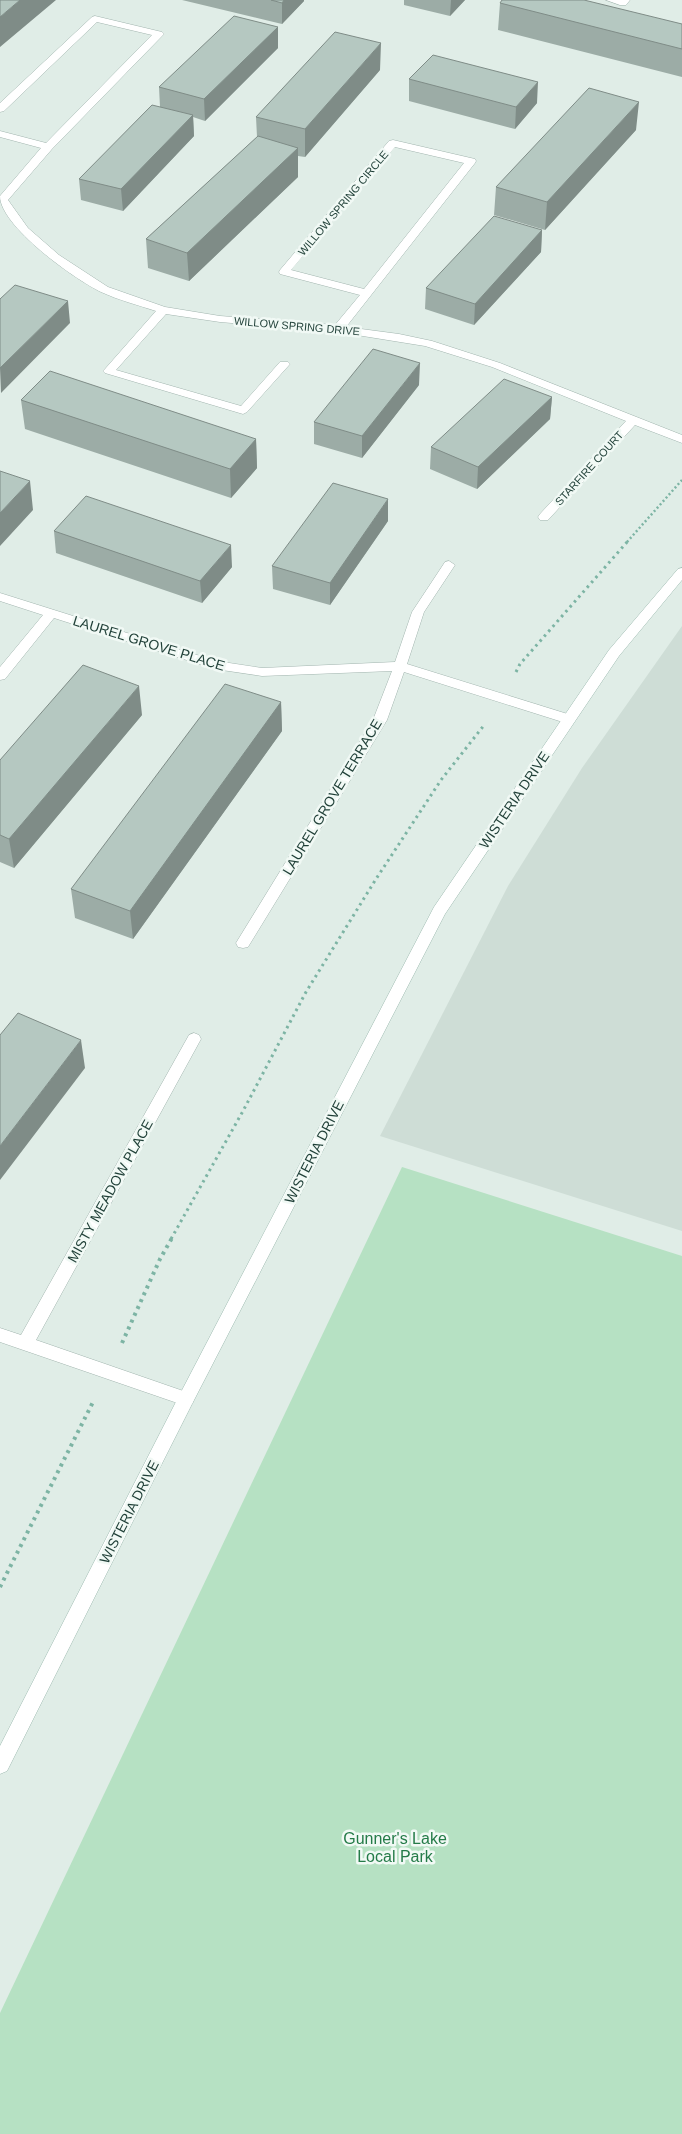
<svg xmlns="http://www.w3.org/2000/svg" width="682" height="2134" viewBox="0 0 682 2134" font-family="Helvetica,sans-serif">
	<rect width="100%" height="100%" fill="#e0ede7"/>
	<path fill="#ceddd6" d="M682 626V1231L380 1136 508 886 582 768Z"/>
	<path fill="#b6e1c3" d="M402 1167 682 1256V2134H0V2013Z"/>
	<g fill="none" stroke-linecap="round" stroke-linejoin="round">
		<defs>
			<path id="street" d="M606 0H630L626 5H620Z
				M95 16 162 32 164 34 52 149 8 200 28 228 59 255 108 287 165 307 220 316 335 325 360 295 280 274 279 272 280 270 389 141 393 140 475 159 476 161 475 163 346 327 399 334 432 341 500 363 682 435V443L635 425 548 520H540L538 517 540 514 626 421 492 367 425 346 338 332 220 322 166 314 116 370 241 406 280 362H288L290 364 247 412 243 414 105 373 103 371 105 369 156 311C138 305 118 300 101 292 74 279 0 226 0 196L41 148 0 137V131L46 143 152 35 97 22 4 111 0 112V103L92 17ZM395 147 464 163 364 289 291 270Z
				M449 561 455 565 424 612 407 664 574 716 576 719 574 722 569 724 404 672 387 720 248 947 243 948 238 947 236 943 373 720 392 671 262 676 215 669 54 618 5 679 0 680V667L43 615 0 601V593L216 661 262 668 395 662 412 612 445 562Z
				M194 1033 199 1035 201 1039 36 1340 192 1394 194 1399 192 1404 186 1406 0 1342V1328L21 1335 189 1035Z"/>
			<path id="secondary" d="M682 568V580L619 656 445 914 192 1404 7 1771 0 1774V1746L180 1394 434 907 609 650 678 569Z"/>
		</defs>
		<use href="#street" stroke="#a2b5af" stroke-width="1"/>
		<use href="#secondary" stroke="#9dbab0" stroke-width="1"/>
		<path stroke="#7db4a4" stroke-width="2.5" stroke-dasharray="2 2.5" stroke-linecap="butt" d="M627 542 682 480"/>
		<path stroke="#7db4a4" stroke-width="3" stroke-dasharray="2.5 4" stroke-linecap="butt" d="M516 672 520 664 628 541
			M171 1239 243 1111 306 992 376 879 441 780 485 724"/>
		<path stroke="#7db4a4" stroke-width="4" stroke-dasharray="3 4.5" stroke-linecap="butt" d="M122 1343 160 1259 172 1238
			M0 1587 94 1400"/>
		<use href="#street" fill="#fff" fill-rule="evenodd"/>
		<use href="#secondary" fill="#fff" fill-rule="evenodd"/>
	</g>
	<path fill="#9caca6" d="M182 0H304V1L282 24Z
		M404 0H465L450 16 404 5Z
		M500 3 682 24V77L498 30Z
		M278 27V48L205 121 193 117 194 136 123 211 81 200 79 179 160 107 159 87Z
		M380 70 305 157 298 156V177L189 281 148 268 146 239 257 137 256 117Z
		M409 79 537 103 515 129 409 101Z
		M636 130 545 230 494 215 496 187Z
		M542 230 541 252 474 325 425 309 426 288Z
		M419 385 362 458 314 444V422Z
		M552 397 550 419 477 489 430 469 431 447Z
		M21 400 256 439 257 468 231 498 25 429Z
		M388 521 330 605 273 589 272 566Z
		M54 531 232 567 202 603 56 553Z
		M281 702 282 731 133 939 75 918 71 889Z
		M142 715 14 868 0 862V760Z"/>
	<path fill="#7f8c87" d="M20 0H56L0 47V17Z
		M284 0H304V1L282 24V3Z
		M451 0H465L450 16Z
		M278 27V48L205 121 204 99Z
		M381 43 380 70 305 157V129Z
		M538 82 537 103 515 129 516 107Z
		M639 102 636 130 545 230 547 202Z
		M193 115 194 136 123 211 121 189Z
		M298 148V177L189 281 187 253Z
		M542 230 541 252 474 325 475 304Z
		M68 301 70 323 1 393 0 368Z
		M420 363 419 385 362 458V436Z
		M552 397 550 419 477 489 478 467Z
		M256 439 257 468 231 498 230 469Z
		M30 481 33 510 0 546V513Z
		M388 499V521L330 605V583Z
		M231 545 232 567 202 603 200 581Z
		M139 686 142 715 14 868 9 839Z
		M281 702 282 731 133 939 130 911Z
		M81 1040 85 1068 0 1180V1146Z"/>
	<path fill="#b5c8c1" stroke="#7f8c87" d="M0 0H20L0 17Z
		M271 0H284L282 3Z
		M502 0H584L682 24V49L500 3Z
		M234 16 278 27 204 99 159 87Z
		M335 32 381 43 305 129 256 117Z
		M433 55 538 82 516 107 409 79Z
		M589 88 639 102 547 202 496 187Z
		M152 105 193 115 121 189 79 179Z
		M258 136 298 148 187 253 146 239Z
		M494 216 542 230 475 304 426 288Z
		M15 285 68 301 0 368V299Z
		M373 349 420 363 362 436 314 422Z
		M50 371 256 439 230 469 21 400Z
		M504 379 552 397 478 467 431 447Z
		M0 471 30 481 0 513Z
		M333 483 388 499 330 583 272 566Z
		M86 496 231 545 200 581 54 531Z
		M83 665 139 686 9 839 0 835V760Z
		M225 684 281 702 130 911 71 889Z
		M18 1013 81 1040 0 1146V1035Z"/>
	<g text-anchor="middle" stroke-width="5" stroke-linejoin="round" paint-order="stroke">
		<g font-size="11" fill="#1f3f37" stroke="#f1f9f5">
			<text transform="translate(343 203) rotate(-50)" y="4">WILLOW SPRING CIRCLE</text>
			<text transform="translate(297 326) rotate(5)" y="4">WILLOW SPRING DRIVE</text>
			<text transform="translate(589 468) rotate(-48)" y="4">STARFIRE COURT</text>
		</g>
		<g font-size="14" fill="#1f3f37" stroke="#f1f9f5">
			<text transform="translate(149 643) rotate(17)" y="5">LAUREL GROVE PLACE</text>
			<text transform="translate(332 797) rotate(-59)" y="5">LAUREL GROVE TERRACE</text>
			<text transform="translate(514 800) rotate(-56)" y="5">WISTERIA DRIVE</text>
			<text transform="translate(314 1152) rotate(-63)" y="5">WISTERIA DRIVE</text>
			<text transform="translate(110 1191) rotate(-61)" y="5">MISTY MEADOW PLACE</text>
			<text transform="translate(129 1512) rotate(-63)" y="5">WISTERIA DRIVE</text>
		</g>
		<g font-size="16" fill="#247b48" stroke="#f1f9f5">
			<text x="395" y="1844">Gunner's Lake<tspan x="395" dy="18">Local Park</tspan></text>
		</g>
	</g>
</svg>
